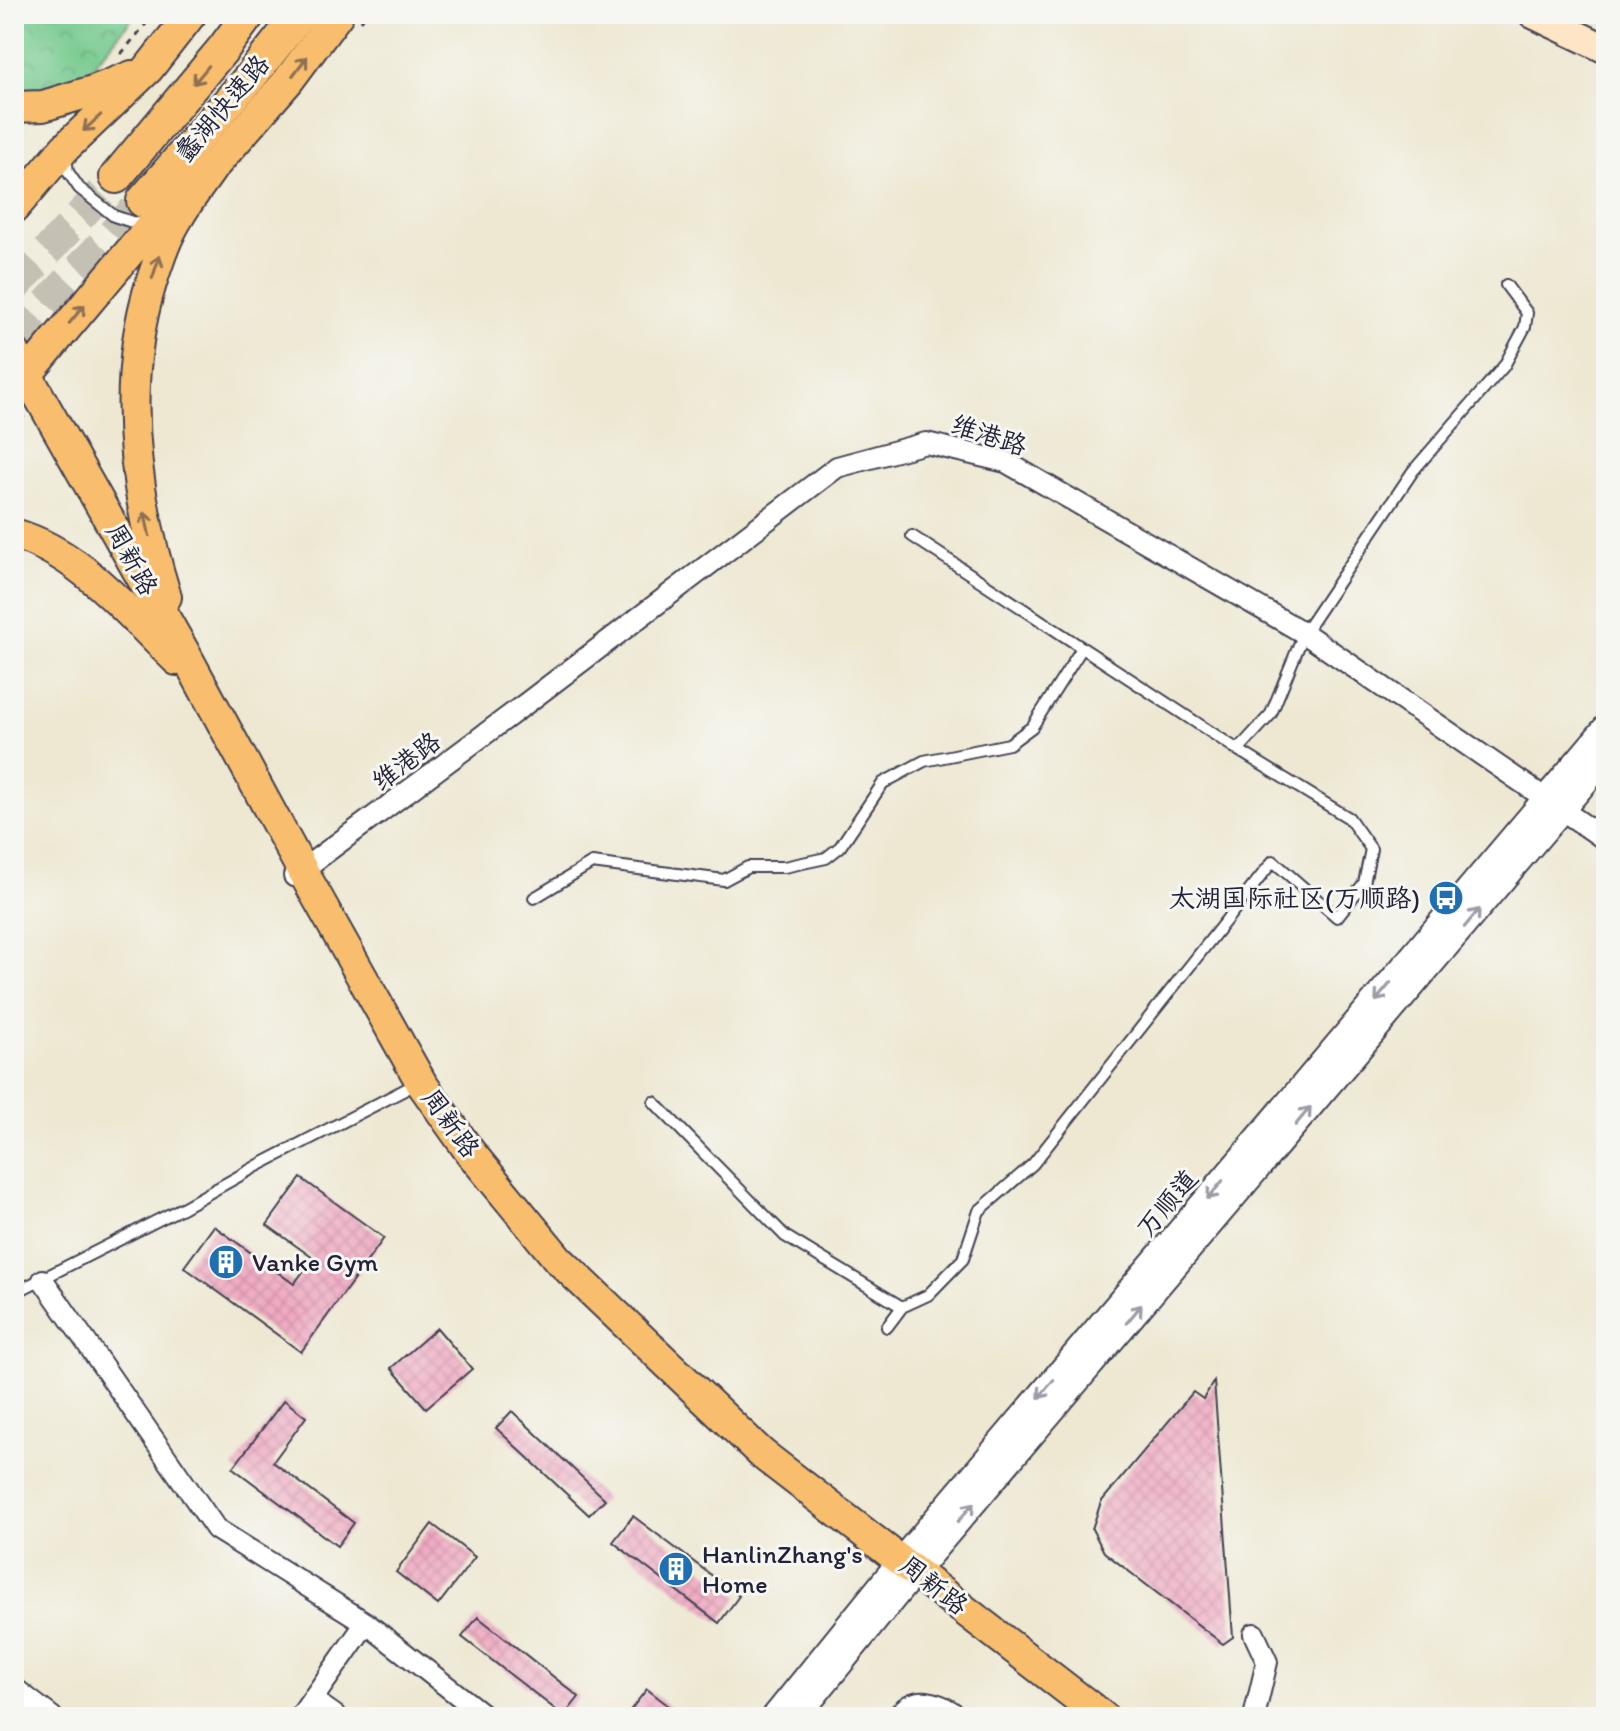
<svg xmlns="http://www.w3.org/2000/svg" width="1620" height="1731" viewBox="0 0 1620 1731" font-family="Itim,'LXGW WenKai TC',sans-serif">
	<defs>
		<pattern id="park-crowns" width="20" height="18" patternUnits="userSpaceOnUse" patternTransform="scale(2)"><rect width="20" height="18" fill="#74c98d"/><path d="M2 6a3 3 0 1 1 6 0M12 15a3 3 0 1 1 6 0" fill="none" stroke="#64ac7b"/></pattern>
		<pattern id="building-cross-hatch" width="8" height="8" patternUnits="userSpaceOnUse" patternTransform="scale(2)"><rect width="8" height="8" fill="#f0aac2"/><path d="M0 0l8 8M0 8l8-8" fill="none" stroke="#ce92a8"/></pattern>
	</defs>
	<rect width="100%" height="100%" fill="#f6f6f2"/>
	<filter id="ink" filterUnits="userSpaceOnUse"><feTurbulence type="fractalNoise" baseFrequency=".0125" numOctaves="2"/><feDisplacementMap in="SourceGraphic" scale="16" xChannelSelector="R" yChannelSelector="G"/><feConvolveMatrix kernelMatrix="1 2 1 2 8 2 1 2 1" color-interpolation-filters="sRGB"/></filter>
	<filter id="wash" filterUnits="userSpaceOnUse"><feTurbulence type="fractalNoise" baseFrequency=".006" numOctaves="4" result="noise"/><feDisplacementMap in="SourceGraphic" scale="32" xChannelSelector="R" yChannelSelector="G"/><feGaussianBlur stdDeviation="1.8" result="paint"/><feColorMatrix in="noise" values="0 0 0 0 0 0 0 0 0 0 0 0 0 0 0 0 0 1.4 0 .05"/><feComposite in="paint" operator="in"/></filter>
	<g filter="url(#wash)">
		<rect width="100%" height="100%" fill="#eee8d2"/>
		<path fill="url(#park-crowns)" stroke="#4b7664" stroke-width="2" d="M14 14H136L75 88 14 98Z"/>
		<g id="blocks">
			<path fill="url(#building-cross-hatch)" d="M301 1178 384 1238 301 1352 184 1267 214 1226 294 1284 313 1258 267 1225Z
				M437 1328 472 1369 426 1408 391 1368Z
				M1214 1381 1233 1637 1223 1644 1104 1552 1092 1529 1101 1502 1193 1392 1203 1399Z
				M284 1400 306 1417 273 1462 354 1523 337 1546 233 1468Z
				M512 1411 605 1499 589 1515 496 1428Z
				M633 1516 739 1596 719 1623 613 1542Z
				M432 1524 475 1557 438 1605 396 1572Z
				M478 1617 579 1697 564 1716 462 1637Z
				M647 1689 683 1717H625Z"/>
		</g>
	</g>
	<g filter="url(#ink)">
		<use href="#blocks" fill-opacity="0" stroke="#414052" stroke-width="2"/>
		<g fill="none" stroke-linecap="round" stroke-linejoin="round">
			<path stroke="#c5c0b4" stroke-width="32" stroke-dasharray="32 16" stroke-linecap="butt" d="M14 287 116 177
				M14 339 143 201"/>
			<defs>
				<path id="service" d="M66 158 68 172 79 188 114 216 132 222 147 224
					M912 536 1238 750
					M534 898 592 863 724 880 748 867H784L826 858 840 847 883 783 924 761 1009 744 1032 727 1082 648
					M654 1102 785 1236 902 1307
					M14 1293 184 1207 257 1166 412 1086
					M887 1327 902 1307 928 1295 963 1259 979 1211 1033 1164 1273 861 1337 917 1364 883 1371 849 1349 818 1238 750 1271 714 1304 633 1413 471 1504 366 1525 327 1527 313 1506 285"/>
				<path id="minor" d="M294 876 528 702 837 467 926 443 1006 462 1304 633 1606 840
					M43 1280 216 1529 366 1623 486 1717
					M1254 1634 1267 1662 1254 1717
					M14 1688 52 1717
					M313 1700 337 1717
					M300 1717 366 1623
					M897 1717C915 1693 938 1701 959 1717"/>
				<path id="tertiary" d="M774 1717 901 1560 1606 727
					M797 1717 911 1577 1606 758"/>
				<path id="secondary" d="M1533 14 1606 49"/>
				<path id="primary" d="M14 107 43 106 96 90 132 76
					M14 208 65 148 148 69 191 14
					M14 352 184 652 307 879 422 1084 470 1152 558 1259 762 1454 1103 1717
					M15 389 153 224 212 168 288 81 338 14
					M14 534C83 554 126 612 177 660
					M166 597C134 495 119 384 152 280 159 259 166 237 178 218 188 200 201 184 212 168"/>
				<path id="trunk" d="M116 177 223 49 249 14
					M143 201 251 76 300 14"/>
			</defs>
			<use href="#service" stroke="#414052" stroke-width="14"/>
			<use href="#minor" stroke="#414052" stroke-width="24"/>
			<use href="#tertiary" stroke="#414052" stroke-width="28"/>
			<use href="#secondary" stroke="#414052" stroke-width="32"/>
			<use href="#primary" stroke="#414052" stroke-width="34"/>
			<use href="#trunk" stroke="#414052" stroke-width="36"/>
			<path stroke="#414052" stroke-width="3" stroke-dasharray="6 6" stroke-linecap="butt" d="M361 21 366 14
				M121 54 154 14
				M14 429 24 416"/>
			<use href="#service" stroke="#fff" stroke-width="10"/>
			<use href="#minor" stroke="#fff" stroke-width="20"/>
			<use href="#tertiary" stroke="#fff" stroke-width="24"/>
			<use href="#secondary" stroke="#fde5c5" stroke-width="28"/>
			<use href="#primary" stroke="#f9be6d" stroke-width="30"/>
			<use href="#trunk" stroke="#f9be6d" stroke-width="32"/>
		</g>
		<defs><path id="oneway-shaft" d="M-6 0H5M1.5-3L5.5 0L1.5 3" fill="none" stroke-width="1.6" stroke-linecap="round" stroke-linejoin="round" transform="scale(2)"/></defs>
		<g stroke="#8e7054">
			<use href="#oneway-shaft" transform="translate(300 66) rotate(-53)"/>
			<use href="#oneway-shaft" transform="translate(201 75) rotate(130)"/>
			<use href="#oneway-shaft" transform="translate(92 123) rotate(137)"/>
			<use href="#oneway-shaft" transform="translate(156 267) rotate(-72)"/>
			<use href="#oneway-shaft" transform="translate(77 314) rotate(-50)"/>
			<use href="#oneway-shaft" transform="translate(147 524) rotate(-102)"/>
		</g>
		<g stroke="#9c9ca7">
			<use href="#oneway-shaft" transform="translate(1472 918) rotate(-50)"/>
			<use href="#oneway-shaft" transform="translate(1383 992) rotate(130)"/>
			<use href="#oneway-shaft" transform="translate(1303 1116) rotate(-50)"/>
			<use href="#oneway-shaft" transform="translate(1215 1190) rotate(130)"/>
			<use href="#oneway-shaft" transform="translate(1134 1314) rotate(-50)"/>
			<use href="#oneway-shaft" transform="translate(1046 1389) rotate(130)"/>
			<use href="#oneway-shaft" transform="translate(966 1512) rotate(-50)"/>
		</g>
	</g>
	<defs>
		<symbol id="bus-disc" viewBox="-11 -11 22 22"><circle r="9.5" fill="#1f6fb2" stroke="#f6f6f2"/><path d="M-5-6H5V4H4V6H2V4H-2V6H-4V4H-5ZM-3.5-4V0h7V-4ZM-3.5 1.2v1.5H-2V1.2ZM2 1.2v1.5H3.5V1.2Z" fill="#fff"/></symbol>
		<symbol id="building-disc" viewBox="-11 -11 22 22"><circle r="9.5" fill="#1f6fb2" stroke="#f6f6f2"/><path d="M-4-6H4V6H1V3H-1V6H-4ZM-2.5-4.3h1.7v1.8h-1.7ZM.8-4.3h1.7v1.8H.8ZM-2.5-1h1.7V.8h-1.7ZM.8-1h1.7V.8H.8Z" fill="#fff"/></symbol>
	</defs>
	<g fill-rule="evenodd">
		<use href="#bus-disc" x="1426" y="878" width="40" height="40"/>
		<use href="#building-disc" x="206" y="1242" width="40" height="40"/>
		<use href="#building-disc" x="656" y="1549" width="40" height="40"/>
	</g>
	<g text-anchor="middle" stroke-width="6" stroke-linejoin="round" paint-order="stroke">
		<g font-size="26" fill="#22223b" stroke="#f6f6f2">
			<text transform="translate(222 108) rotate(-50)" y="9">蠡湖快速路</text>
			<text transform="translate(989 435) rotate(18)" y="9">维港路</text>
			<text transform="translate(132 559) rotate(61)" y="9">周新路</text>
			<text transform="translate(406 761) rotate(-37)" y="9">维港路</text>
			<text transform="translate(451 1123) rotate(54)" y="9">周新路</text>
			<text transform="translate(1167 1203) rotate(-50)" y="9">万顺道</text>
			<text transform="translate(934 1585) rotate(38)" y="9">周新路</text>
		</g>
		<g font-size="26" fill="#22223b" stroke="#f6f6f2" text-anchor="start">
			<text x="1420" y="907" text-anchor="end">太湖国际社区(万顺路)</text>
			<text x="252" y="1271">Vanke Gym</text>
			<text x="702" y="1563">HanlinZhang's<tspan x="702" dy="30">Home</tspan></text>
		</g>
	</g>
	<rect width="1620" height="1731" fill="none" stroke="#f6f6f2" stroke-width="48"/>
</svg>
